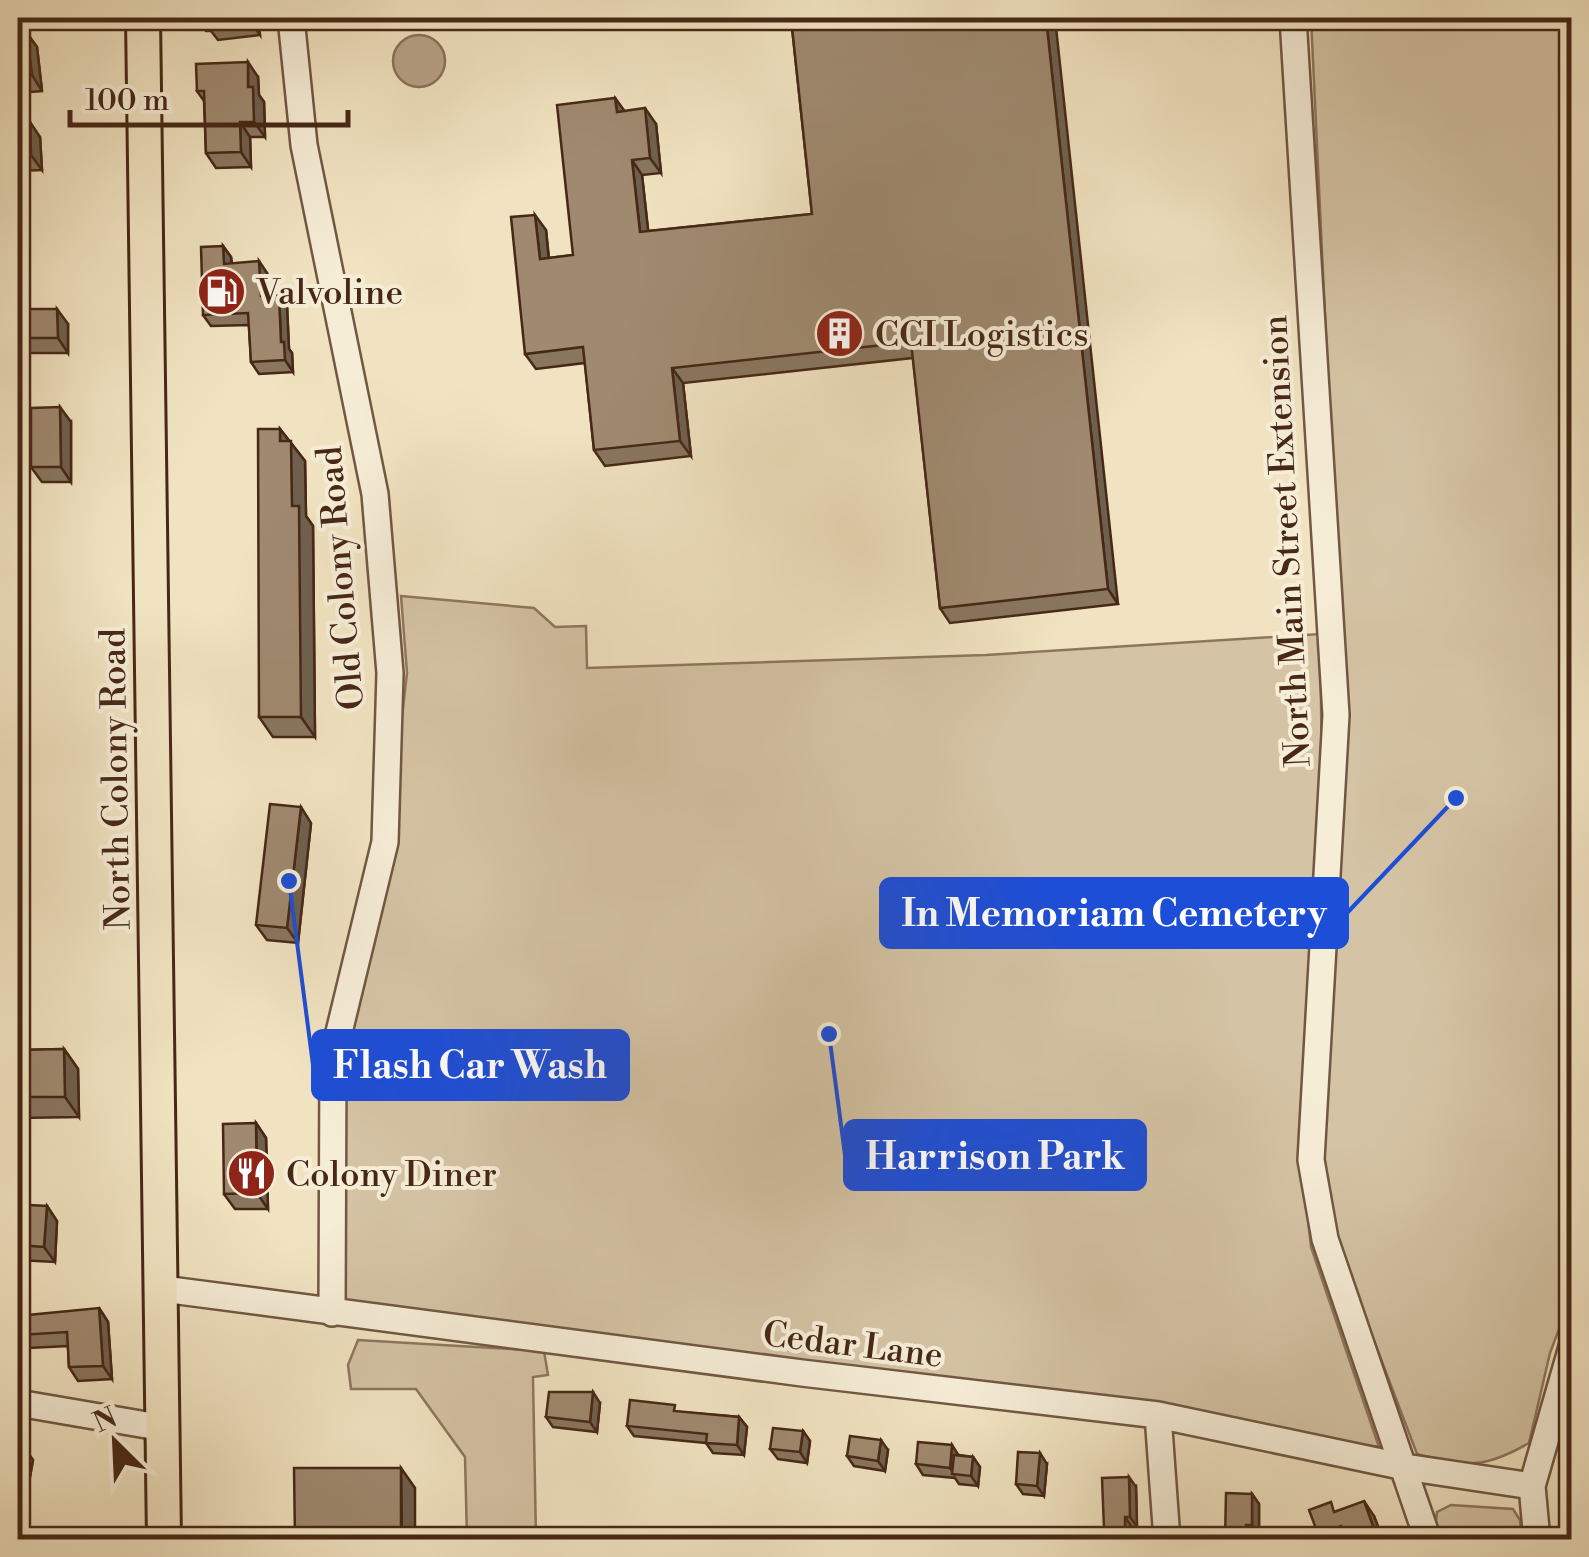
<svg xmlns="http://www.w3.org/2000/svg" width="1589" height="1557" viewBox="0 0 1589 1557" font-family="'Libre Bodoni',serif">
	<rect width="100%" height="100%" fill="#f1e3c1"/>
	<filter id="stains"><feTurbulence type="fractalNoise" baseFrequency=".002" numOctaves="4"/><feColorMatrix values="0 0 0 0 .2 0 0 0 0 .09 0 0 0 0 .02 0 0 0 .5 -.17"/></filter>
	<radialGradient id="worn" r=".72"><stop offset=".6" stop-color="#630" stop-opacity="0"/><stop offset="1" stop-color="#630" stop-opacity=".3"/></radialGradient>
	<path fill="#d4c3a4" stroke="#8e765e" stroke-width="2.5" d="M1311 18H1571V1297L1550 1353 1529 1443C1482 1470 1467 1466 1417 1454L1329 1222 1322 1188 1343 698Z
		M401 596 534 608 555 627 586 626 587 668 986 655 1320 634 1322 772 1306 1012 1302 1166 1311 1247 1379 1447 343 1300 346 1056 378 927 407 673Z
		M358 1340 544 1351 548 1375 533 1377 536 1539H467L465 1457 416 1389H351L348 1365Z
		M1451 1505 1513 1509 1520 1520 1522 1539H1439L1435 1528 1437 1512Z"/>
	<path fill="#b7a387" stroke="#8a725a" stroke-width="2.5" d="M393 61a26 26 0 1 1 52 0a26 26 0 1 1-52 0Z"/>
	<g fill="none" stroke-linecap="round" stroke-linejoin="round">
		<defs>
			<path id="minor" d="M291 18 304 145 375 494 390 673 385 842 333 1057 332 1313
				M1293 18 1336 715 1311 1160 1325 1239 1428 1540
				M163 1289 802 1373 1158 1415 1405 1467 1532 1486
				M18 1403 164 1428
				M1158 1415 1167 1540
				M1537 1540 1532 1486 1572 1347"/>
			<path id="major" d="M143 18 164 1540"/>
		</defs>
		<use href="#minor" stroke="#725742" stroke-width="30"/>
		<use href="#major" stroke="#472817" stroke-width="38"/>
		<use href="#minor" stroke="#f6edd7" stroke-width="25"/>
		<use href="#major" stroke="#f1e3c1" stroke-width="32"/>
	</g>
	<path fill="#89765f" stroke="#472817" stroke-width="2.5" d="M196 18H258L260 35 218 40 211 31H206Z
		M791 18 1118 604 950 623 940 608 913 358 683 383 691 456 605 466 594 450 585 363 536 369 525 354 546 230 549 258 573 255 615 98 624 111 656 124 661 173 642 175 648 231 812 214Z
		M26 32 37 47 42 91 18 93V33Z
		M258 77 259 95 264 102 265 137H250L251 167 216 168 206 153 204 101 197 91Z
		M18 122 40 137 42 170 18 171Z
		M223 246 231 257 232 263 267 273 268 296 279 295 287 306 289 349 292 353 293 372 259 374 251 362 249 325 211 326 203 315Z
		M18 309 68 324V353H18Z
		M71 422V482H42L31 467Z
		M280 429 305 461 306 516 313 526 315 737H273L259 717Z
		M18 801 25 811V830H18Z
		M311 823 298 943 267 940 256 925Z
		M64 1049 78 1069 79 1117 18 1118V1050Z
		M256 1123 266 1138 268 1209H235L224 1194Z
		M47 1206 57 1221 55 1262 18 1260V1211L29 1212Z
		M99 1308 108 1322 112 1379 78 1381 69 1367 68 1346 29 1348 19 1335Z
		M600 1403 597 1432 553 1427 546 1417Z
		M680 1412 739 1417 747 1427 744 1455 713 1453 706 1443 634 1436 627 1426Z
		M803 1431 810 1441 807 1463 778 1459 770 1449Z
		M18 1440 33 1460 25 1504 18 1502Z
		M888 1450 885 1471 854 1466 847 1456Z
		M959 1455 973 1457 980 1467 978 1486 959 1484 955 1478 923 1475 916 1464Z
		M1047 1464 1044 1496 1023 1494 1016 1484Z
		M1136 1487 1137 1527H1132V1538H1111L1104 1528Z
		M1252 1494 1259 1504V1535L1225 1540Z
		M1337 1511 1374 1516 1383 1540H1322L1318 1534Z"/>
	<path fill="#6f604e" stroke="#472817" stroke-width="2.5" d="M249 18H258L260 35 249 20Z
		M1046 18H1055L1118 604 1108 589Z
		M26 32 37 47 42 91 32 75Z
		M248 62 258 77 259 95 264 102 265 137 254 122 248 87Z
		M615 98 626 113 617 112Z
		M645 108 656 124 661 173 650 158Z
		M30 122 40 137 42 170 31 155Z
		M240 122 250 137 251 167 241 152Z
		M632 160 642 175 650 247 640 232Z
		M535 215 546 230 550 274 540 259Z
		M223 246 231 257 232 275 224 264Z
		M259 261 267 273 269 308 261 296Z
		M279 295 287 306 289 349 292 353 293 372 285 360 281 342Z
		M57 309 68 324V353L58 338Z
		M672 368 683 383 691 456 680 441Z
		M60 407 71 422V482L61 467Z
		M280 429 305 461 306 516 313 526 315 737 301 717 292 506 280 441Z
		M18 801 25 811V830L18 819Z
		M301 807 311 823 298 943 287 928Z
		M64 1049 78 1069 79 1117 65 1097Z
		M256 1123 266 1138 268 1209 257 1193Z
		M47 1206 57 1221 55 1262 44 1247Z
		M99 1308 108 1322 112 1379 103 1366Z
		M593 1392 600 1403 597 1432 590 1422Z
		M739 1417 747 1427 744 1455 737 1445Z
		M803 1431 810 1441 807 1463 800 1452Z
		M19 1440 33 1460 25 1504 18 1493Z
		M881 1440 888 1450 885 1471 878 1461Z
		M952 1445 959 1456 954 1474 950 1468Z
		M1040 1453 1047 1464 1044 1496 1037 1486Z
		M973 1457 980 1467 978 1486 971 1476Z
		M401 1468 415 1488V1540H402Z
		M1129 1477 1136 1487 1137 1527 1130 1517Z
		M1252 1494 1259 1504V1535L1252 1525Z
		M1364 1501 1374 1516 1383 1540H1378Z
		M1125 1517 1132 1527V1538L1125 1527Z
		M1246 1525 1253 1535V1540H1245Z"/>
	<path fill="#9f896f" stroke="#472817" stroke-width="2.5" d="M206 18H249V20L207 24Z
		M791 18H1046L1108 589 940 608 911 342 672 368 680 441 594 450 583 347 525 354 511 217 535 215 540 259 573 255 557 105 615 98 617 112 645 108 650 158 632 160 640 232 812 214Z
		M26 32 32 75 18 77V33Z
		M248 62V87H253L254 122H240L241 152 206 153 204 91H197L196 64Z
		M18 122H30L31 155H18Z
		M223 246 224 264 259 261 261 296 279 295 281 342H284L285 360 251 362 248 313 203 315 201 247Z
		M18 309H57L58 338H18Z
		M60 407 61 467H31V408Z
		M258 429H280V441H291L292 506H299L301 717H259Z
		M270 804 301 807 287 928 256 925Z
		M64 1049 65 1097H18V1050Z
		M256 1123 257 1193 224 1194 223 1124Z
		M29 1205 47 1206 44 1247 18 1245V1211L29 1212Z
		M99 1308 103 1366 69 1367 67 1332 19 1335 18 1316Z
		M549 1392H593L590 1422 546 1417Z
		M630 1400 675 1405 674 1411 739 1417 737 1445 706 1443 707 1434 627 1426Z
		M773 1428 803 1431 800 1452 770 1449Z
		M850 1436 881 1440 878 1461 847 1456Z
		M918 1442 952 1445 950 1468 916 1464Z
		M1018 1452 1040 1453 1037 1486 1016 1484Z
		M954 1455 973 1457 971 1476 952 1474Z
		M294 1468H401V1539H295Z
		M1129 1477 1130 1517H1125V1527L1104 1528 1102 1478Z
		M1226 1493 1252 1494V1525H1246L1245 1540H1225Z
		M1364 1501 1378 1540H1346L1341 1526 1318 1534 1309 1510 1331 1502 1334 1512Z"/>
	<defs>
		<symbol id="fuel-disc" viewBox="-11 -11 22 22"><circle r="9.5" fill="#8f2418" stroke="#f6edd7"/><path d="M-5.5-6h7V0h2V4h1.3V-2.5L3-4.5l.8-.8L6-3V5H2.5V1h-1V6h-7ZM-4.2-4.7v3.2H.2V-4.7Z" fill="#fff"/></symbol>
		<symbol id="building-disc" viewBox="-11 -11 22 22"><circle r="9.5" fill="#8f2418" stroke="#f6edd7"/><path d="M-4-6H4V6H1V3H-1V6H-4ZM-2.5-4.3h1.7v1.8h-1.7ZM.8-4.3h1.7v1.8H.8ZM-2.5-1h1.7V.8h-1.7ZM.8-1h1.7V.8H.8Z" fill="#fff"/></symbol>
		<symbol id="restaurant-disc" viewBox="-11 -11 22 22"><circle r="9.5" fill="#8f2418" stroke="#f6edd7"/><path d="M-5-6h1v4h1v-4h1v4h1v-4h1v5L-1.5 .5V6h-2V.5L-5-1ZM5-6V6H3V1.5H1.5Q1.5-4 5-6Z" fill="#fff"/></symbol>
	</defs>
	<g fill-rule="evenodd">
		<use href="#fuel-disc" x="194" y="264" width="55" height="55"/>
		<use href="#building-disc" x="812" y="306" width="55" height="55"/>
		<use href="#restaurant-disc" x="224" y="1146" width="55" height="55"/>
	</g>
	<g text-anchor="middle" stroke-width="8" stroke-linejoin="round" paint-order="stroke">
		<g font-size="35" fill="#472817" stroke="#f6edd7" text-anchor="start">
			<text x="256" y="304">Valvoline</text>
			<text x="875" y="346">CCI Logistics</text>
			<text x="286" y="1186">Colony Diner</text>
		</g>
		<g font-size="35" fill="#472817" stroke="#f6edd7">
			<text transform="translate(1286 541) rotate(-93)" y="12">North Main Street Extension</text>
			<text transform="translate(340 578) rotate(-95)" y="12">Old Colony Road</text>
			<text transform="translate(115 779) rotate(-91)" y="12">North Colony Road</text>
			<text transform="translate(853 1344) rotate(7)" y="12">Cedar Lane</text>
		</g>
	</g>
	<path fill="none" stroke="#1d4ed8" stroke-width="4" d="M1456 798L1347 913M289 881L313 1065M829 1034L845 1155"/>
	<g fill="#1d4ed8" stroke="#f6edd7" stroke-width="4">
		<circle cx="1456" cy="798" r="10"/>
		<circle cx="289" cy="881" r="10"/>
		<circle cx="829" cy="1034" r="10"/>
	</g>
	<g fill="#1d4ed8" stroke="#1d4ed8" stroke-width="4">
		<rect x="881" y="879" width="466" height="68" rx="10"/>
		<rect x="313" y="1031" width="315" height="68" rx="10"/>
		<rect x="845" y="1121" width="300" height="68" rx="10"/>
	</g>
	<g font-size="38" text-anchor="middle" font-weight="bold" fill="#fff">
		<text x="1114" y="926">In Memoriam Cemetery</text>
		<text x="470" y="1078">Flash Car Wash</text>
		<text x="995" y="1169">Harrison Park</text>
	</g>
	<rect width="1589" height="1557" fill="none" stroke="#f1e3c1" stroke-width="60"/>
	<rect x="20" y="20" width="1549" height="1517" fill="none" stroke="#472817" stroke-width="5"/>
	<rect x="30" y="30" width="1529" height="1497" fill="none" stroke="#472817" stroke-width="2.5"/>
	<g transform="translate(115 1442) rotate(336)" stroke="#f6edd7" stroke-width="8" paint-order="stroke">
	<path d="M0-8L18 38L0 25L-18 38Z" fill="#472817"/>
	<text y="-15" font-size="28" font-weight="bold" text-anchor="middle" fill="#472817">N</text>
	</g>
	<path d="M70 110v15h278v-15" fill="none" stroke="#472817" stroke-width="5"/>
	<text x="85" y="110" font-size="30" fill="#472817" stroke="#f6edd7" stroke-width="8" paint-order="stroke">100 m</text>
	<rect width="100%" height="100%" filter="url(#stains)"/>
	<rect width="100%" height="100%" fill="url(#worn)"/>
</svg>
